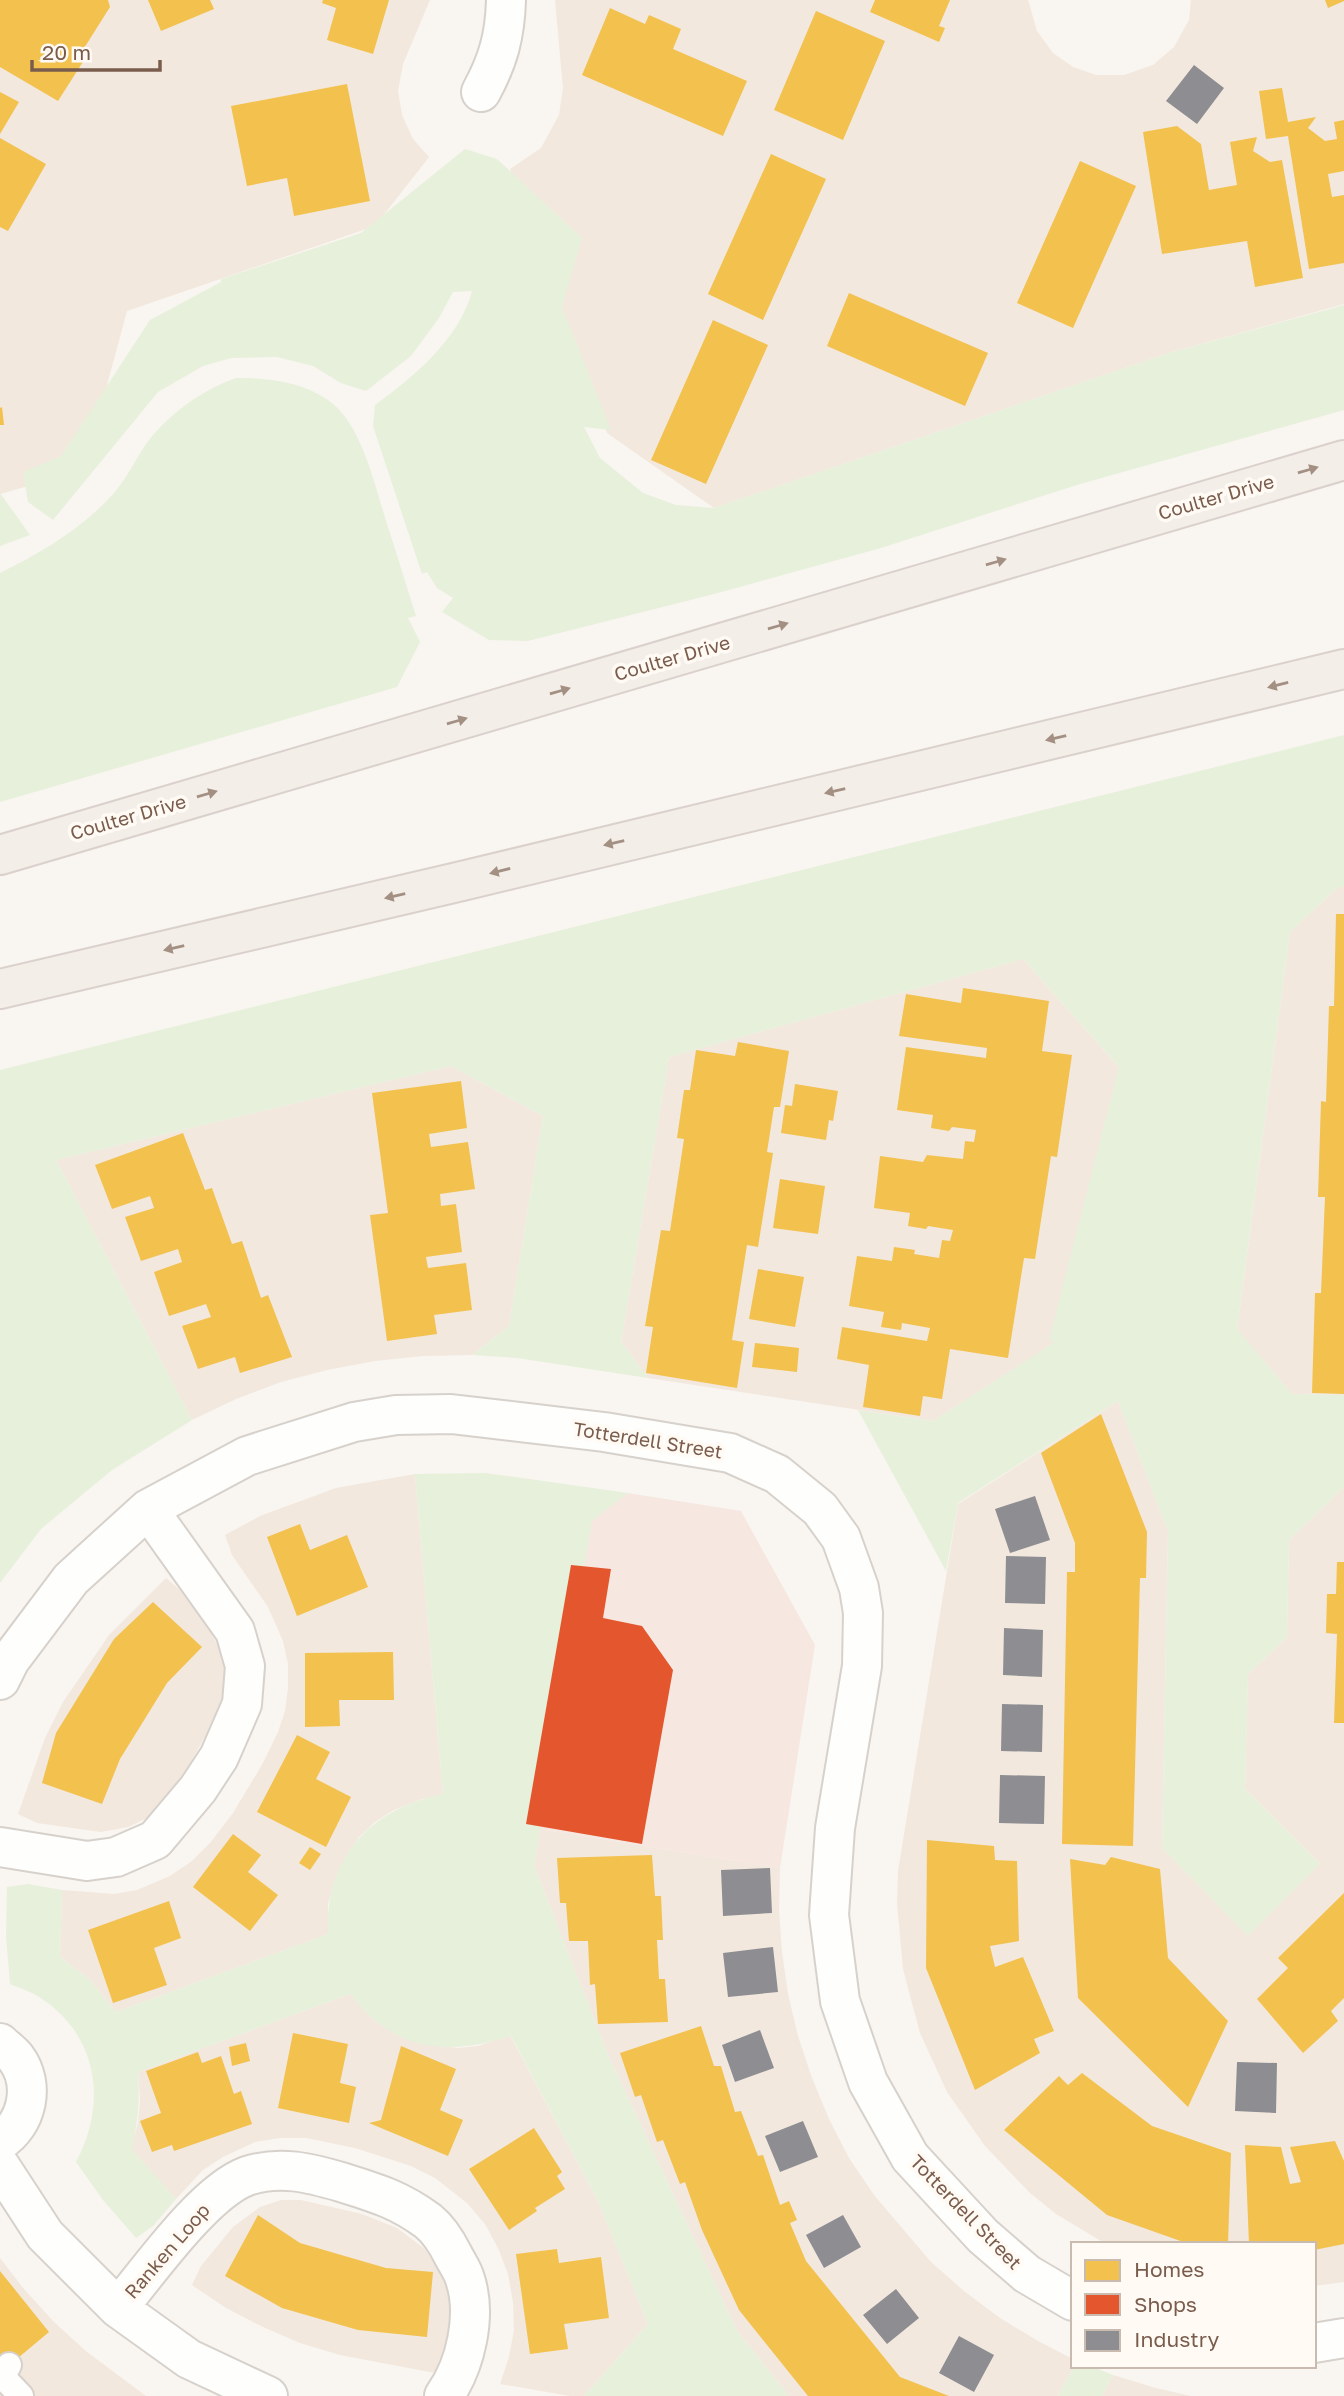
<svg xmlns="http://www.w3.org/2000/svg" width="1344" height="2396" viewBox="0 0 1344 2396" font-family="'Golos Text',sans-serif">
	<rect width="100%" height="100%" fill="#f9f5f0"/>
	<path fill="#f2e8de" d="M0 0H430L403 64 398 91 402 115 413 139 429 157 375 226 127 311 84 470 0 494Z
		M555 0H1028L1037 31 1053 53 1073 67 1096 75H1124L1153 65 1174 47 1189 20 1191 0H1344V304L1169 353 714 508 607 433 510 169 541 148 559 115 563 88Z
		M1344 886V1395L1292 1394 1237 1330 1290 932 1337 888Z
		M1023 959 1125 1074 1058 1341 933 1421 648 1378 621 1342 669 1057Z
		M451 1066 543 1116 509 1326 472 1355 423 1356 375 1361 327 1370 281 1382 236 1399 192 1420 56 1160Z
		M1118 1401 1168 1531 1162 1848 1320 1864 1245 1789 1248 1674 1287 1637 1289 1540 1344 1487V2282L1314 2286V2244H1106L1056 2214 1030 2193 985 2146 947 2092 920 2033 903 1969 897 1904 898 1871 958 1504Z
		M415 1474 443 1795 422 1799 392 1811 375 1822 359 1837 337 1874 328 1904V1934L116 2012 90 1980 60 1957 62 1890 114 1894 137 1890 170 1876 192 1861 210 1843 233 1813 263 1763 278 1732 285 1711 288 1688V1664L283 1641 268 1607 232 1555 225 1535 260 1516 336 1488Z
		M166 1578 181 1591 211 1633 221 1651 226 1671 222 1705 184 1775 157 1809 147 1818 128 1827 101 1832 37 1823 18 1814 45 1738 63 1702 109 1635Z
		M540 1829 780 1868 779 1910 782 1952 788 1994 798 2036 812 2078 829 2119 849 2158 874 2195 931 2262 964 2291 1000 2318 1038 2341 1073 2359 1074 2366 1058 2396H789L737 2331 608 2055 534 1866Z
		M350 1994 378 2023 396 2034 416 2042 458 2048 478 2046 510 2035 598 2201 648 2324 584 2396H570L500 2384 509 2357 514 2330 513 2302 508 2274 498 2248 485 2224 467 2203 435 2178 411 2166 355 2148 306 2138H280L255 2142 223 2157 203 2170 176 2199 131 2149 138 2123 140 2099 138 2072Z
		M281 2200H301L362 2214 397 2228 425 2249 444 2279 452 2313 447 2349 435 2373 340 2355 300 2343 263 2327 226 2308 192 2285 201 2266 233 2227 260 2207Z
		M0 2258 24 2289 54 2322 87 2352 146 2396H0Z
		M1113 2375 1156 2388 1191 2396H1102Z"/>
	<path fill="#f6e8e1" d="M628 1493 741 1511 815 1645 780 1868 540 1829 592 1520Z"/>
	<path fill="#e7f0db" d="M465 149 497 159 582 238 562 307 611 430 584 427 600 458 643 493 676 505 714 508 1169 353 1344 305V410L1080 484 881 548 718 593 528 641 489 640 442 612 453 598 437 588 427 572 422 574 373 426 375 405C414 377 460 338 472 291L453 292 439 318 411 356 366 391 341 383 313 366 277 357 231 358 203 366 158 392 53 520 28 502 23 472 61 456 150 320 221 282V279L361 233Z
		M236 378C269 378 300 381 328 400 362 423 375 487 387 524 397 554 406 585 416 616L408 618 420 642 397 687 0 802V573C42 552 82 529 114 493 129 476 138 453 153 435 176 409 203 390 236 378Z
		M0 493 30 535 0 546Z
		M1344 735V886L1337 888 1290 932 1237 1329 1292 1394 1344 1395V1487L1289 1540 1287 1637 1248 1674 1245 1789 1320 1864 1248 1936 1162 1848 1168 1531 1118 1401 958 1503 946 1571 858 1410 933 1421 1055 1342 1049 1340 1119 1067 1023 959 669 1057 621 1342 648 1378 517 1358 472 1355 509 1326 543 1116 451 1066 56 1160 192 1420 112 1470 41 1529 0 1583V1070Z
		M486 1473 628 1493 592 1521 534 1866 608 2055 737 2331 789 2396H584L648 2324 598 2201 511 2036C446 2057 394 2051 350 1994L138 2072C140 2099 138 2122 132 2149L176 2199 153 2226 136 2238 103 2200 76 2162C108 2103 98 2034 39 1997 30 1991 19 1988 10 1984L6 1937 7 1887 28 1884 62 1890 60 1957 90 1980 116 2012 328 1934C325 1857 370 1809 443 1794L415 1474Z
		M1074 2366H1091L1113 2375 1102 2396H1058Z"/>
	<path fill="#f2c14e" d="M0 0H108L110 7 81 53 86 57 58 101 0 67Z
		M148 0H210L214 9 161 31Z
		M323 0H389L373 54 327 40 336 8 322 3Z
		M875 0H950L939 26 945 28 939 42 870 12Z
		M1325 0H1344V1L1328 8Z
		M610 8 645 24 649 15 681 29 673 49 747 81 723 136 582 75Z
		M816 11 885 41 843 140 774 110Z
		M347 84 370 201 294 216 287 178 247 186 231 106Z
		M1282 88 1288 122 1316 117 1308 128 1325 141 1337 139 1334 122 1344 120V171L1328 174 1332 197 1344 195V263L1309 269 1288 136 1266 139 1259 91Z
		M0 92 19 102 0 134Z
		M1177 126 1201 144 1209 190 1237 185 1230 142 1257 137 1253 151 1270 162 1282 160 1303 278 1255 287 1247 241 1162 254 1143 132Z
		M0 138 46 164 8 231 0 227Z
		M771 154 826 179 763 320 708 294Z
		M1080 161 1136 186 1073 328 1017 303Z
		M849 293 988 353 965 406 827 346Z
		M713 320 768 345 706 484 651 460Z
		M2 407 4 425H0V408Z
		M1336 914H1344V1394L1312 1393 1315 1293H1321L1325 1197H1318L1321 1101 1326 1102 1329 1006H1334Z
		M963 988 1049 1001 1042 1051 1072 1055 1057 1157 1051 1156 1035 1259 1024 1258 1008 1358 950 1349 942 1399 923 1396 920 1416 863 1407 869 1365 837 1359 842 1327 927 1341 930 1328 902 1323 901 1330 881 1327 884 1312 849 1306 857 1256 892 1261 894 1247 915 1250 914 1254 939 1258 942 1240 950 1241 953 1230 928 1226 926 1229 908 1226 910 1213 874 1208 880 1156 923 1162 927 1155 963 1159 965 1141 974 1142 976 1130 952 1127 949 1131 931 1128 933 1115 897 1110 906 1047 986 1058 987 1048 899 1036 906 994 961 1003Z
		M738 1042 789 1051 780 1107H774L767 1152 773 1153 758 1247 747 1245 732 1340 744 1342 737 1388 646 1373 653 1327 645 1326 661 1230 670 1231 684 1139 677 1138 684 1090H690L696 1050 735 1056Z
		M461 1081 467 1128 429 1134 431 1147 468 1142 475 1189 440 1194 441 1206 456 1204 462 1252 426 1257 428 1268 466 1263 472 1310 434 1315 437 1334 387 1341 370 1215 388 1213 372 1093Z
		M795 1084 838 1091 833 1121 829 1120 826 1140 781 1133 785 1105 792 1106Z
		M183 1133 205 1190 212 1188 232 1244 242 1241 261 1298 268 1295 292 1357 240 1373 235 1357 198 1369 182 1326 211 1317 206 1304 169 1316 154 1272 182 1262 178 1249 141 1261 125 1217 154 1208 150 1196 112 1209 95 1165Z
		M780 1179 825 1186 818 1234 773 1228Z
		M758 1269 804 1277 795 1327 749 1319Z
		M755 1343 799 1348 797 1372 752 1367Z
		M1101 1414 1147 1532 1146 1578H1140L1133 1846 1062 1844 1067 1572H1075V1543L1041 1453Z
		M300 1524 310 1550 347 1535 368 1587 297 1616 267 1537Z
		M1337 1562H1344V1723H1334L1337 1634 1326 1633 1327 1594H1336Z
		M153 1602 202 1647 167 1683 120 1759 102 1804 42 1783 56 1733 114 1639Z
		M393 1652 394 1700H339L340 1726 305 1727V1653Z
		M297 1735 330 1752 316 1779 351 1797 326 1847 257 1812Z
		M233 1834 261 1855 248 1872 278 1895 250 1931 193 1887Z
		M927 1840 994 1846 995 1860 1017 1861 1019 1941 990 1946 995 1967 1023 1957 1054 2031 1034 2039 1040 2053 975 2090 926 1968Z
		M310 1847 321 1854 310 1870 299 1863Z
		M652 1855 655 1896H661L663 1940H657L659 1979H665L668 2022 598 2024 595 1984 590 1985 588 1941H569L566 1903H560L557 1858Z
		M1111 1857 1160 1869 1168 1958 1228 2021 1188 2107 1078 1998 1070 1859 1105 1865Z
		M1344 1893V1998L1331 2011 1338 2021 1303 2053 1257 1999 1288 1968 1278 1958Z
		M169 1901 181 1938 154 1948 167 1985 113 2003 88 1930Z
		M701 2026 714 2066H721L735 2112 741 2111 758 2156 763 2155 780 2205 789 2201 797 2220 790 2223 806 2261 900 2377 949 2396H808L739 2310 702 2230 685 2182 680 2184 663 2140 657 2142 641 2095 635 2097 620 2053Z
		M293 2033 348 2044 340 2083 356 2087 349 2123 278 2108Z
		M246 2043 250 2061 232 2066 229 2047Z
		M401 2046 456 2069 440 2110 463 2120 448 2156 369 2123 381 2120Z
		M198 2052 202 2063 221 2056 234 2094 241 2091 252 2124 174 2151 172 2145 152 2152 140 2121 161 2113 146 2071Z
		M1082 2073 1152 2126 1231 2153 1228 2244H1189L1107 2215 1004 2130 1059 2076 1068 2085Z
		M534 2128 562 2172 557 2176 565 2189 535 2208 537 2211 509 2230 469 2169Z
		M1335 2141 1344 2161V2244L1314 2250V2244H1249L1245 2145 1281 2147 1290 2184 1301 2182 1290 2147Z
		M258 2215 300 2243 386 2268 433 2272 427 2337 358 2330 282 2308 225 2276Z
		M557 2249 559 2263 601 2257 609 2318 564 2324 568 2349 530 2354 516 2254Z
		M0 2271 49 2332 0 2373Z"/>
	<path fill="#e4572e" d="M571 1565 611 1569 603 1618 642 1626 673 1670 642 1844 526 1824Z"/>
	<path fill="#8d8d92" d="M1194 65 1224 88 1197 124 1166 101Z
		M1035 1496 1050 1540 1010 1553 995 1509Z
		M1006 1556 1046 1557 1045 1604 1005 1603Z
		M1004 1628 1043 1630 1042 1677 1003 1675Z
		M1002 1704 1043 1705 1042 1752 1001 1751Z
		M1000 1775 1045 1776 1044 1824 999 1823Z
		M770 1868 772 1913 723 1916 721 1870Z
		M773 1947 778 1992 728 1997 723 1953Z
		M760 2030 774 2068 735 2082 722 2045Z
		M1237 2062 1277 2063 1276 2113 1235 2111Z
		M803 2121 818 2157 780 2172 765 2136Z
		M843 2215 861 2247 824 2268 806 2235Z
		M896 2289 919 2318 887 2344 863 2315Z
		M959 2336 994 2355 974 2392 939 2373Z"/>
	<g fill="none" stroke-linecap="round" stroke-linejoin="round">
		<defs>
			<path id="service" d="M9 2365 3 2377 21 2396"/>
			<path id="minor" d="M481 92C498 61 505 36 506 0
				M0 1680 10 1660 71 1579 148 1509 247 1456 354 1422 396 1415 451 1414 604 1432 730 1453 777 1474 820 1509 841 1538 859 1588 863 1613 862 1666 835 1828 829 1915 840 2001 868 2082 910 2157 983 2236 1027 2274 1073 2301
				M0 1847 87 1861 116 1857 155 1840 198 1789 219 1757 242 1704 245 1666 235 1631 148 1509
				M0 2043C5 2048 12 2053 16 2058 36 2085 27 2124 0 2141
				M0 2166 45 2235 118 2308 189 2359 268 2396
				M118 2308C149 2271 204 2192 247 2176 280 2165 310 2173 341 2182 376 2193 398 2199 428 2221 439 2230 447 2243 453 2255 457 2263 463 2271 465 2279 477 2315 466 2365 444 2396
				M1314 2343 1344 2338"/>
			<path id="primary" d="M0 855 1344 460
				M0 989 462 881 1344 669"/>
		</defs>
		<use href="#service" stroke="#d7d1cb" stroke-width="28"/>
		<use href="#minor" stroke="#d7d1cb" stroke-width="42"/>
		<use href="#primary" stroke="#dad1cc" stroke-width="42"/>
		<use href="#service" stroke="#fefefd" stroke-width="24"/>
		<use href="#minor" stroke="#fefefd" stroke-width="38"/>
		<use href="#primary" stroke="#f3eee8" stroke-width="38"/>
	</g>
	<defs><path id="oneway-solid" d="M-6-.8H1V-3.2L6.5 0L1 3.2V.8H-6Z" transform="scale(1.75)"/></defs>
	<g fill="#a48f83">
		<use href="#oneway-solid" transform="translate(1308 470) rotate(-16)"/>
		<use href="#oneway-solid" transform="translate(996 562) rotate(-16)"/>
		<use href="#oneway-solid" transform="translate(778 626) rotate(-16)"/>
		<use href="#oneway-solid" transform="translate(1278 685) rotate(166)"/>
		<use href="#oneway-solid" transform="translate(560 691) rotate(-16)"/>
		<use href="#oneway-solid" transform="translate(457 721) rotate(-16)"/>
		<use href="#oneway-solid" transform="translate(1056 738) rotate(167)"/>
		<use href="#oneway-solid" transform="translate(835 791) rotate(167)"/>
		<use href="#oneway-solid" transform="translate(207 794) rotate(-16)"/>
		<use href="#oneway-solid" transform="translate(614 843) rotate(167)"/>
		<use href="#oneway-solid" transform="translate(500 871) rotate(166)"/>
		<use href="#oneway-solid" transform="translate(395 896) rotate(167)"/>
		<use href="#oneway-solid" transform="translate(174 948) rotate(167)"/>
	</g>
	<g text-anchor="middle" stroke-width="7" stroke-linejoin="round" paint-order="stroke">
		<g font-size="19" fill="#7a5c4d" stroke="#fffaf3">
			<text transform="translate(1216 497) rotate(-16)" y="7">Coulter Drive</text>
			<text transform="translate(672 658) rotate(-16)" y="7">Coulter Drive</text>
			<text transform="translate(128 817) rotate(-16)" y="7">Coulter Drive</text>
			<text transform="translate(648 1440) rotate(9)" y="7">Totterdell Street</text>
			<text transform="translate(966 2212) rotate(46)" y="7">Totterdell Street</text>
			<text transform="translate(167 2251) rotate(-49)" y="7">Ranken Loop</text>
		</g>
	</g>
	<rect x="1071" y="2242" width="245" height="126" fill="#fffaf3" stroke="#cabbb1" stroke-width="2"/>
	<rect x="1085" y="2260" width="35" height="21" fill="#f2c14e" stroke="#cabbb1" stroke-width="2"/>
	<text x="1134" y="2277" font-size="21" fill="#7a5c4d">Homes</text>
	<rect x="1085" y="2294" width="35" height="21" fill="#e4572e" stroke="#cabbb1" stroke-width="2"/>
	<text x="1134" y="2312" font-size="21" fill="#7a5c4d">Shops</text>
	<rect x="1085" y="2330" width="35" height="21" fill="#8d8d92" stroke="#cabbb1" stroke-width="2"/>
	<text x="1134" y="2347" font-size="21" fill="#7a5c4d">Industry</text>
	<path d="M32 60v10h128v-10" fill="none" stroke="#7a5c4d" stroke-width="3.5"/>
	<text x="42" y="60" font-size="21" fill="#7a5c4d" stroke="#fffaf3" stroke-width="5" paint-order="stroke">20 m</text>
</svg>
